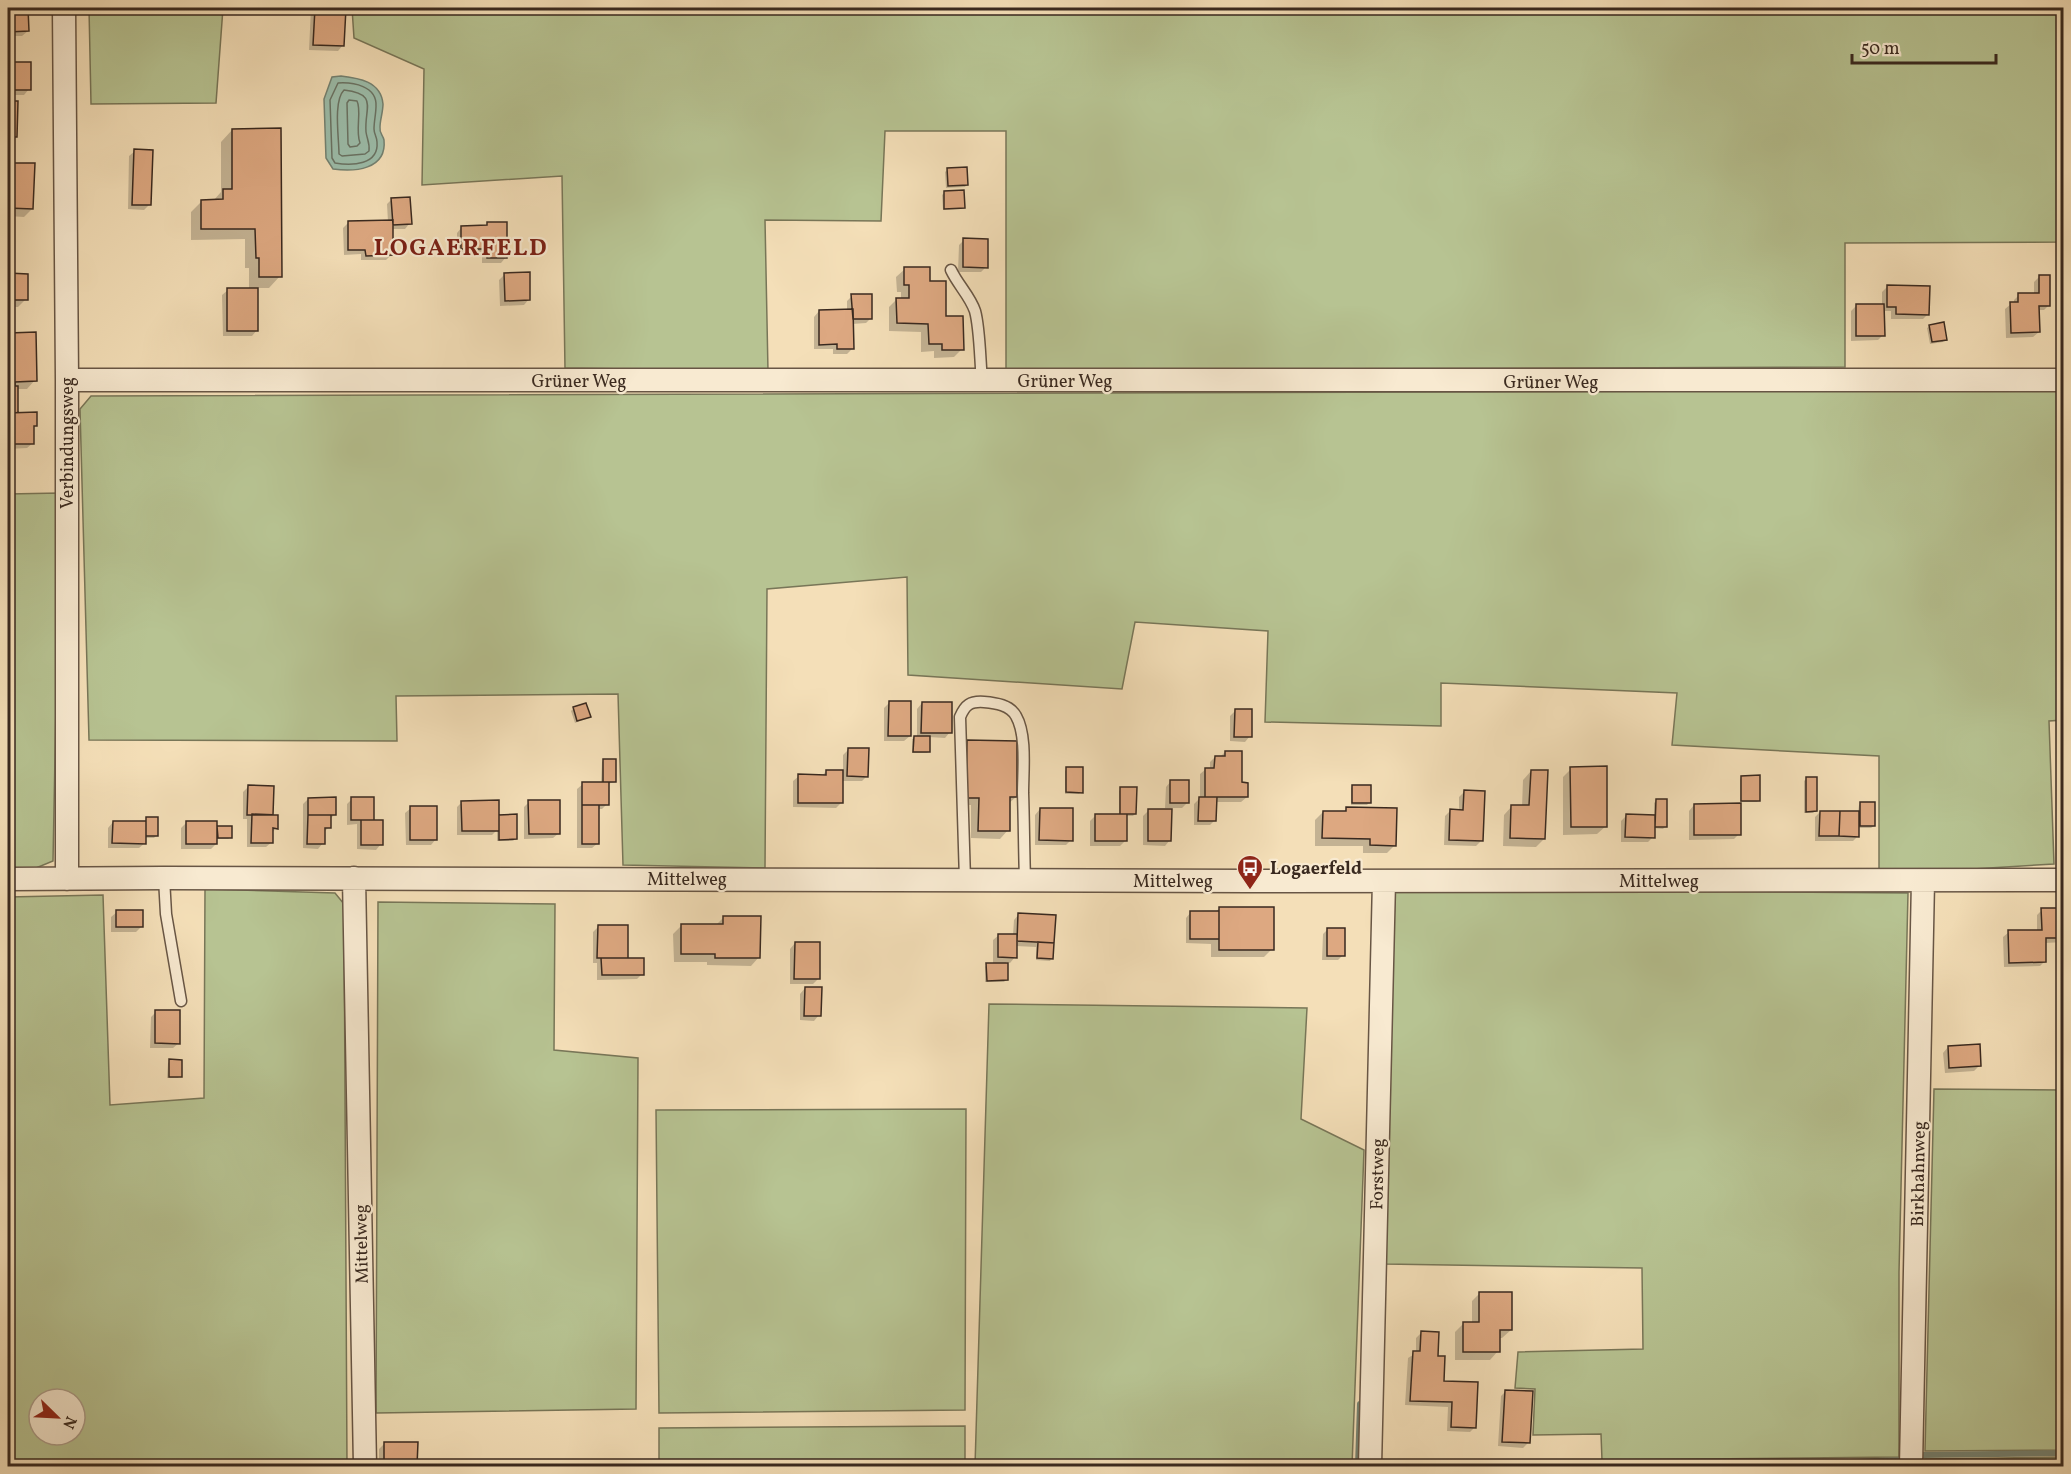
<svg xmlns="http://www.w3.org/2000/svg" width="2071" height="1474" viewBox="0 0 2071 1474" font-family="Vollkorn,serif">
	<rect width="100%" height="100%" fill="#f4dfb8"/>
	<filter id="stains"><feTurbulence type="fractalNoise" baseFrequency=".00333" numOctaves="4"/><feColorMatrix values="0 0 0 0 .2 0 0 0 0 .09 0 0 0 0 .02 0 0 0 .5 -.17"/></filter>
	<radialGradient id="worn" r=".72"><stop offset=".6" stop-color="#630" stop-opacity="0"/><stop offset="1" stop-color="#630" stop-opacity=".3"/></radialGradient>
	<path fill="#b7c392" stroke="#787658" stroke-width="1.5" fill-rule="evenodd" d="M89 8H223L216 103 91 104Z
		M352 8H2063V242L1845 243V367L1006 370V131H885L881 221 765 220 768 371 565 368 562 176 422 185 424 69 354 38Z
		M2063 390 2064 720 2049 721 2054 864 1940 871H1879V756L1672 745 1677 693 1441 683V726L1265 722 1268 631 1135 622 1122 689 908 675 907 577 767 589 765 868 623 865 618 694 396 696 397 741 89 740 80 409 91 396Z
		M60 493 53 861 36 868H8V494Z
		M205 889 335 893 344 904 347 1466H8V897L103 895 110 1105 204 1098ZM39 1399H75V1435H39Z
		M1395 889 1908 893 1899 1272V1457L1602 1460 1601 1434 1533 1435 1535 1389 1515 1388 1518 1352 1643 1349 1642 1268 1385 1264Z
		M378 902 555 904 554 1050 638 1058 636 1409 376 1413Z
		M989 1004 1307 1008 1301 1119 1364 1150 1352 1466H975Z
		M1934 1089 2063 1090V1450L1925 1451Z
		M966 1109 965 1410 659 1413 656 1110Z
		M965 1426V1466H659V1428Z
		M2063 1457V1466H1925V1459Z
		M1899 1463V1466H1776Z"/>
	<path fill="#9cbdaa" stroke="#748272" stroke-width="1.5" d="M341 76C358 78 381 81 383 104 383 112 380 120 380 127 379 133 383 135 384 140 387 170 354 172 333 169L326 158 324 99 332 77Z"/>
	<path fill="#0003" d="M8 8H27L28 31 22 36H8Z
		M311 8H344L343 45 338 51 309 50Z
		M8 56 10 57V63L29 89 24 95H12V99L9 102 16 136 8 144V152Z
		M232 130 280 276 269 288H256L257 330 252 336H223L222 295 228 290 249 289V268H245V239L191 240V212L202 201H213L221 192V142Z
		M135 151 150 204 144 210 128 209 129 156Z
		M8 164 33 165 32 209 24 217 8 216Z
		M947 170 967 184 965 187 946 188 945 172Z
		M944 193 964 207 961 209 943 210 942 195Z
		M392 199 410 223 405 229H391L392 254 386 260H361V254L344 255 343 228 348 223 388 222 387 204Z
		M488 224 506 257 501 263H482V254H457V233L462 227H484Z
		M964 240 986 267 981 272H958L959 245Z
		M905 269 928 283 944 318 962 349 954 357 934 358V351L921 352V332L889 331V307L897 299H901V292H897L896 277Z
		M8 275H26V299L18 307H8Z
		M504 275 529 299 524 305 500 306 499 280Z
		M2039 277 2049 305 2044 310H2038L2039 332 2033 337 2006 338 2005 309 2011 304H2014V300L2019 295 2034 294V282Z
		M1887 287 1928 314 1923 319H1891V311H1883V335L1878 340 1851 341V311L1856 306 1882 305V292Z
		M852 296 871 318 866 323 852 324V349L847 354H833V349H814V317L819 311H847V301Z
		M1930 326 1945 339 1943 342 1930 344 1927 328Z
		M10 334 35 380 27 389H16L17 412 35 426 32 429 33 443 27 448 8 449V336Z
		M889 703 910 736 904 741H884V708Z
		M922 703 950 732 945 738 929 737V751L927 753H912V739L917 737V709Z
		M573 709 589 717 575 723 571 711Z
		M1235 711 1250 736 1245 742 1230 741V716Z
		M967 742 1016 797 1008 804V830L1000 839 971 838V805H959V750Z
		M848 750 867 776 862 781H842L841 803 836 808 793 807V781L799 776H822L826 771 843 772V755Z
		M1225 752 1247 797 1241 802H1215V820L1210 825H1194V804L1200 798V774L1206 769H1210V762L1215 757H1220Z
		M604 760 615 782 607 784V804L602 809H598V843L592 848H577V789L583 784H601L602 762Z
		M1067 769 1081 792 1079 794H1065V771Z
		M1571 769 1606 826 1597 834 1563 835V777Z
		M1531 771 1544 839 1536 847 1503 846 1504 815 1512 806 1522 807 1523 780Z
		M1742 777 1759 800 1757 802H1740V779Z
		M1806 779 1815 811 1813 813H1804V781Z
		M1171 781 1187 803 1182 808H1165L1166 787Z
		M1353 786 1369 803 1367 805H1351V788Z
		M248 787 272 816 276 828 272 833V842L266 847H247V819H243V792Z
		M1121 789 1135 814 1133 816H1126L1125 841 1120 846H1090V821L1096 815 1119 816V791Z
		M1464 792 1481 841 1476 846 1444 845 1445 816 1450 811H1459V797Z
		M308 799 334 815 330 819 329 827 323 833V843L318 849 303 848V804Z
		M352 799 372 821 381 844 376 850 357 849V824L347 825V804Z
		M1656 801 1665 827 1663 829 1653 828V837L1648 842H1621V821L1626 816H1654V803Z
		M462 802 497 816 515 839 513 841H497V830L492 835H457V807Z
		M529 802 559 833 553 838 524 839V807Z
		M1861 803 1874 826 1871 828H1858V836L1853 841H1815V817L1820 812H1858L1859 805Z
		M1694 805 1739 834 1734 839 1689 840V811Z
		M411 808 436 839 431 845H406L405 813Z
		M1040 809 1071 840 1066 845H1035V815Z
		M1347 809 1395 845 1387 853H1363V846H1315V820L1323 812H1343Z
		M1149 810 1170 840 1165 846 1143 845V816Z
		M147 819 156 836 154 838H145V843L139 848H108V828L113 822H145Z
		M186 823 216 828H231V837L228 839H216V844L211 849H181V828Z
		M1220 908 1272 949 1264 957H1211V944L1186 943V918L1191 912H1215Z
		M2064 909V942L2045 943V961L2040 966 2004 967 2003 937 2009 932 2037 931V915L2042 910Z
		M117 912 141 927 136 932H111V917Z
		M1019 914 1052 958 1050 961 1036 960V947L1015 946V957L1010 963 1006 962V980L1004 982H985V967L987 964H993V940L999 935H1013L1014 920Z
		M724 917 759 957 751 966 707 965V962H674L673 934 682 925H716Z
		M598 927 626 959 642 974 637 979 597 980V963H593V932Z
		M1328 929 1343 955 1338 960H1322L1323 934Z
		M795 943 818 979 813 984H790V949Z
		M805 988 819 1015 814 1021 800 1020V994Z
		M156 1012 179 1043 173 1048H150L151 1017Z
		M1948 1047 1979 1066 1974 1071 1945 1073 1943 1053Z
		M170 1061 180 1076 178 1078H167L168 1063Z
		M1480 1293 1511 1330 1502 1338H1498V1351L1490 1360H1455V1332L1463 1324H1472V1301Z
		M1421 1333 1436 1357 1442 1382 1475 1427 1470 1432 1447 1431 1448 1407 1405 1405 1408 1358 1416 1353V1338Z
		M1506 1391 1528 1443 1523 1448 1498 1446 1501 1396Z
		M384 1444H416V1466H379V1449Z"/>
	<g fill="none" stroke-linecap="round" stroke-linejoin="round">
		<path stroke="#6a7364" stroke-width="1.5" d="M338 83C353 82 377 86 376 106 376 114 374 121 374 129 374 134 377 137 377 142 379 165 352 166 335 163L332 158 330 100Z
			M344 90C379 94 364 108 366 132 367 139 370 143 369 151L365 154 342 156 339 154C339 138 333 101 344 90Z
			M349 100 357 101C362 111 355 130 360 143L357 146 350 147 348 144 347 103Z"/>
		<path stroke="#748272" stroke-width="6" d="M1922 1455 2064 1453
			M1374 1464 1822 1463 1902 1460
			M1358 1466 1360 1404"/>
	</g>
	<path fill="#dda881" stroke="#39291f" stroke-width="1.5" d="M8 8H28L29 31 8 32Z
		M315 8H346L344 46 313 45Z
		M8 55H11V62H31V90H14L13 100H8Z
		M8 101H18L17 137H9V163H35L33 209 8 208Z
		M281 128 282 277H259V258H256L255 229H201V200L223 199V189H232V129Z
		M134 149 153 150 151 205H132Z
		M967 167 968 185 948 186 947 168Z
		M964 190 965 208 944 209V191Z
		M410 197 412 224 393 225 391 198Z
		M393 220V255L366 256 365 250H348V221Z
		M487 222H507V258H487V249H461V226L487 225Z
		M963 238 988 239V268L963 267Z
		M8 246V273L28 274V300H8Z
		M904 267H930V281H946V316H963L964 350H942V344H929L928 324 897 323 896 298H909V285H904Z
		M530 272V300L505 301 504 273Z
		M2039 275H2050V306H2039L2040 332 2011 333 2010 302H2018V293H2039Z
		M1887 285 1930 286 1929 315 1896 314V307H1887Z
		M227 288H258V331H227Z
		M851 294H872V319H853Z
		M1856 304H1884L1885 336H1856Z
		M853 309 854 349H837V344L819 345V310Z
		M1944 322 1947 340 1932 342 1929 325Z
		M36 332 37 381 15 382V386H18V413H8L9 333Z
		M37 412V426H34V444H13L12 427H8V413Z
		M889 701H911V736H888Z
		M922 702H952V733H921Z
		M586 703 591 717 577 721 573 707Z
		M1235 709H1252V737H1234Z
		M914 736H930V752H913Z
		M967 740 1017 741V797H1010V831H978L979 798H966Z
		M848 748H869L868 777 847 776Z
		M1225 751H1242V782L1248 783V797H1205V768H1214L1215 756H1225Z
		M603 759H616V782H603Z
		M1607 766V827H1571L1570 767Z
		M1066 767H1083V793L1066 792Z
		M826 770H843V803H798V774L826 775Z
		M1531 770H1548L1545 839 1510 838 1511 805H1529Z
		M1760 775V801H1741V776Z
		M1806 777H1817V811L1806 812Z
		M1170 780H1189V803H1170Z
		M582 782H609V805H582Z
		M248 785 274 786 273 815H247Z
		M1352 785H1371V803H1352Z
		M1120 787H1137L1136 814H1120Z
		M1464 790 1485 791 1483 841 1449 840 1450 809 1463 810Z
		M336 797V815H308V798Z
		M351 797H374V820H351Z
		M1199 797H1217L1216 821H1198Z
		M1656 799H1667V827H1655Z
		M499 800V831H462L461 801Z
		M528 800H560V834H529Z
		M1860 802H1875V826H1860Z
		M1741 803V835H1694V804Z
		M582 805H599V844H582Z
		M410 806H437V840H410Z
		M1346 807 1397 808 1396 846 1370 845V839L1322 838 1323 811H1346Z
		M1040 808H1073V841L1039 840Z
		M1148 809H1172L1171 841H1148Z
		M1820 811H1840L1839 836H1819Z
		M1840 811H1859V837L1839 836Z
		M252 814 278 815V829L273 828V843H251Z
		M517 814V839L499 840V815Z
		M1095 814H1127V841H1095Z
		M1626 814 1655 815V838L1625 837Z
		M308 815H331V828H325V844H307Z
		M146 817H158V836H146Z
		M361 820H383V845H361Z
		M113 821H146V844L112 843Z
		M186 821H217V844H186Z
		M217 826H232V838H218Z
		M1219 907H1274V950H1219Z
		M2041 908H2064V938H2046V962L2009 963 2008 930H2042Z
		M116 910H143V927H116Z
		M1190 911H1219V939H1190Z
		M1018 913 1056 915 1054 943 1017 941Z
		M723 916H761L760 958H715V954H681V924H723Z
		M598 925H628V958H597Z
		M1327 928H1345V956H1327Z
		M998 934H1017V958L998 957Z
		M795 942H820V979H794Z
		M1038 942 1054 943 1053 959 1037 958Z
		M601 958H644V975H602Z
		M986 963H1008V980L987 981Z
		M805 987H822L821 1016H804Z
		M155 1010H180V1044L155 1043Z
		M1980 1044 1981 1066 1949 1068 1948 1046Z
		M169 1059 182 1060V1077H169Z
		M1479 1292H1512V1330H1500V1352H1463V1322H1479Z
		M1421 1331 1439 1332 1438 1356H1445L1444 1381 1478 1382 1476 1428 1451 1427 1452 1402 1410 1401 1413 1351H1420Z
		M1505 1390 1533 1391 1530 1443 1502 1442Z
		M384 1442H418L417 1466H384Z"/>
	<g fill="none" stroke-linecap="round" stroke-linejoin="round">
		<defs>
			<path id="service" d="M951 270C958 285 970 296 975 311 980 329 980 361 982 381
				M164 878 166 914 181 1001
				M965 880 960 717C965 705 970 701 984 702 996 703 1010 705 1016 716 1027 735 1023 771 1023 793 1024 822 1024 851 1025 880"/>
			<path id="minor" d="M64 8 67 380V879
				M67 380H2064
				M354 878 365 1466
				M8 879 164 878 1251 881 2064 880
				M1370 1466 1384 881
				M1911 1466 1923 881"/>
		</defs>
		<use href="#service" stroke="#685645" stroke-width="13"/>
		<use href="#minor" stroke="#685645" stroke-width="25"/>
		<use href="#service" stroke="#f8ead1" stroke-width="10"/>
		<use href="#minor" stroke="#f8ead1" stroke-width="22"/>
	</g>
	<defs>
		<symbol id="bus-pin" viewBox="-11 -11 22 30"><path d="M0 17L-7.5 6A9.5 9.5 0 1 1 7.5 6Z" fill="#8f2418" stroke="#f8ead1"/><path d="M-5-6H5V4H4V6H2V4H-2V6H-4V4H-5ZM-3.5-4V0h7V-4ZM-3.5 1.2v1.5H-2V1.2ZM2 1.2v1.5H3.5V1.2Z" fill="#fff"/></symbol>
	</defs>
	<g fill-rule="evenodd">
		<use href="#bus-pin" x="1235" y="853" width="30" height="40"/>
	</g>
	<g text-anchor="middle" stroke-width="4.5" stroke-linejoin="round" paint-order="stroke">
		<g font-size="18" fill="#39291f" stroke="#f8ead1">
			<text x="579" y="387">Grüner Weg</text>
			<text x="1065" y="387">Grüner Weg</text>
			<text x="1551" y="388">Grüner Weg</text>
			<text transform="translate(67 443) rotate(-90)" y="6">Verbindungsweg</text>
			<text x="687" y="885">Mittelweg</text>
			<text x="1173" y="887">Mittelweg</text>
			<text x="1659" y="887">Mittelweg</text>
			<text transform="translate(1377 1174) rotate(-89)" y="6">Forstweg</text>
			<text transform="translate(1918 1174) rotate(-89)" y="6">Birkhahnweg</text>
			<text transform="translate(361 1244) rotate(-91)" y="6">Mittelweg</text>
		</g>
		<g font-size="18" font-weight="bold" fill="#39291f" stroke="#f8ead1" text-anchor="start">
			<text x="1270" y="874">Logaerfeld</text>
		</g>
		<g font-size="24" font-weight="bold" letter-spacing="1.5" fill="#7a1f14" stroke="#f8ead1">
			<text x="461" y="255">LOGAERFELD</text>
		</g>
	</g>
	<rect width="2071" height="1474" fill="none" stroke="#f4dfb8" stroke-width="30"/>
	<rect x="9" y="9" width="2053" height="1456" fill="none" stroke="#39291f" stroke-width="3"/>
	<rect x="15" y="15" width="2041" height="1444" fill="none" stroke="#39291f" stroke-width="1.5"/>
	<g transform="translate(57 1417) rotate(114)"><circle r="28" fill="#f8ead1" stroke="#ac9d8a" stroke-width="1.5"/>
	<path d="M0-4.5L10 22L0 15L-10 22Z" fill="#8f2418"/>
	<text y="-9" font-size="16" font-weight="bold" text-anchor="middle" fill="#39291f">N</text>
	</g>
	<path d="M1852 54v9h144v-9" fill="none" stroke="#39291f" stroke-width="3"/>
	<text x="1861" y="54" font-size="18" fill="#39291f" stroke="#f8ead1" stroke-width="4.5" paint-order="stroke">50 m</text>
	<rect width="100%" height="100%" filter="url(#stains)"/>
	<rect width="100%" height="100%" fill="url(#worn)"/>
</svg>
